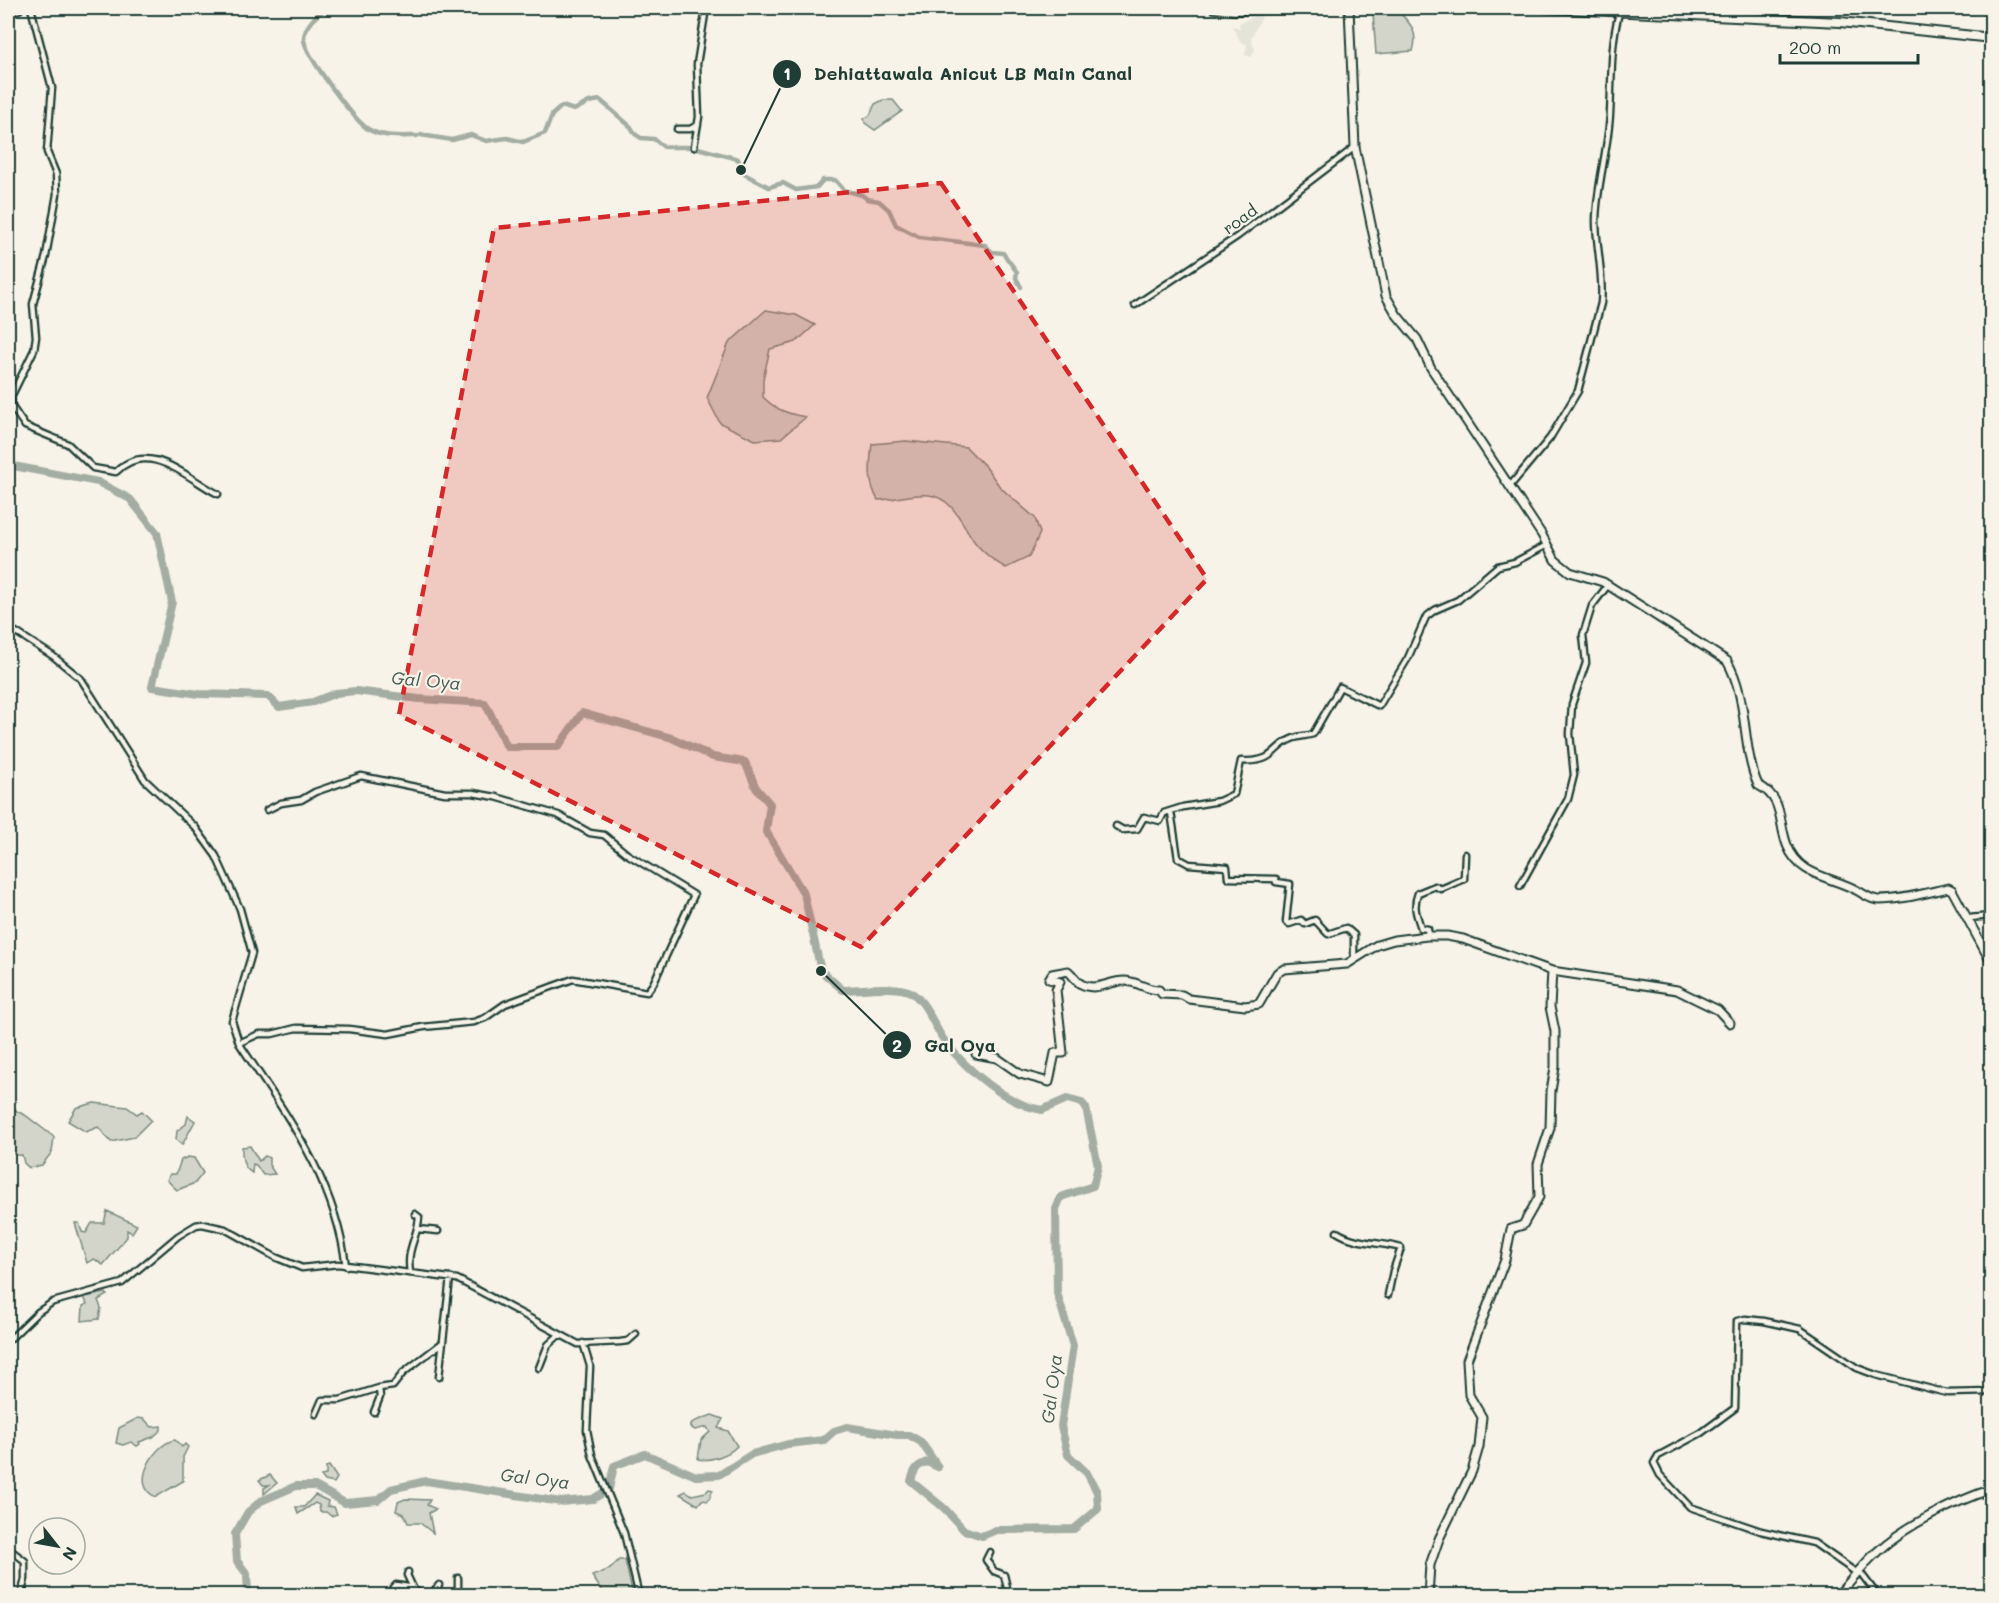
<svg xmlns="http://www.w3.org/2000/svg" width="1999" height="1603" viewBox="0 0 1999 1603" font-family="Mali,sans-serif">
	<rect width="100%" height="100%" fill="#f7f3e8"/>
	<filter id="ink" filterUnits="userSpaceOnUse"><feTurbulence type="fractalNoise" baseFrequency=".0167" numOctaves="2"/><feDisplacementMap in="SourceGraphic" scale="12" xChannelSelector="R" yChannelSelector="G"/><feConvolveMatrix kernelMatrix="1 2 1 2 8 2 1 2 1" color-interpolation-filters="sRGB"/></filter>
	<g filter="url(#ink)">
		<path fill="#e5e4d9" d="M1255 16 1262 17 1251 38 1255 50 1251 57 1245 55 1247 45 1240 41 1232 26 1240 28 1239 23Z"/>
		<path fill="#d3d5ca" stroke="#79897f" stroke-width="1.5" d="M1379 11 1397 10C1410 23 1419 31 1413 51L1376 54 1373 13Z
			M883 100H893L902 111 875 130 865 123 864 119 870 115 875 104Z
			M766 310 796 315 815 325 796 342 770 349 763 379V397C776 410 788 414 806 417L781 438 755 440 720 423 707 398 729 343Z
			M906 441 966 447 986 467 1000 487 1035 518 1040 533 1029 557 1006 568C995 562 986 555 977 545 963 528 955 498 929 495 911 493 896 500 878 500 867 481 870 465 872 444Z
			M94 1103 127 1107 137 1114 142 1111 151 1120 134 1137 111 1142 98 1127 86 1132 68 1121 76 1108Z
			M8 1107 25 1115 54 1137 52 1152 42 1165 29 1168 24 1163 22 1155C0 1158 7 1122 8 1107Z
			M188 1116 195 1121 182 1145 176 1140 177 1131 186 1124Z
			M250 1146 259 1161 265 1156 269 1158V1165L275 1174 263 1175 256 1165 253 1164 252 1173C242 1167 242 1158 242 1147Z
			M188 1157 194 1158 203 1173 195 1183 177 1190 167 1180 170 1174H176L181 1160Z
			M107 1211 137 1225 132 1233 127 1230V1237L103 1265 94 1259 87 1263 75 1223H79L82 1232 86 1233 92 1223H104Z
			M106 1293 107 1295 98 1300 101 1308 99 1319 82 1321 83 1306 87 1304 84 1297Z
			M712 1415 723 1419 718 1428 728 1431 737 1446C729 1455 709 1462 698 1459L701 1440 710 1432 707 1427 695 1430 690 1427 693 1422Z
			M138 1418 144 1419 152 1427 161 1426V1430L153 1437 139 1442 140 1444 137 1446 131 1442 123 1445 116 1443 119 1428Z
			M175 1440 182 1447 185 1444 188 1447 183 1457V1481L156 1497C128 1485 156 1442 175 1440Z
			M329 1466 337 1478 334 1483 325 1481 321 1476 326 1475V1467Z
			M270 1475 277 1483 264 1494V1488L269 1485H263L259 1480Z
			M709 1489 713 1490 708 1501 702 1500 698 1505 680 1494 686 1491 692 1495 706 1492Z
			M315 1495 328 1501 327 1506 334 1507 337 1514 331 1516 326 1512H320L319 1505 315 1503 298 1514 296 1507H304Z
			M405 1499 430 1500 427 1505 436 1509 429 1513 433 1533 420 1523H408L404 1514 396 1511 398 1502Z
			M619 1560H625L633 1595H605L592 1576 610 1569Z"/>
		<g fill="none" stroke-linecap="round" stroke-linejoin="round">
			<path stroke="#a4ada3" stroke-width="4.5" d="M327 8C317 14 303 27 304 40 306 56 354 120 368 129 382 138 402 136 417 136
				M421 135 452 140 471 135 486 141 507 138 523 142 545 133 552 115 562 106 574 110 589 102 600 100 631 127 635 134 641 138 654 139 664 147H694L738 159 744 174 769 187 783 183 796 190 817 187 823 180H835L844 190 862 195 867 199 879 201 889 210 896 225 919 237 985 245 992 252 1003 253 1017 272 1016 278 1021 287"/>
			<path stroke="#a4ada3" stroke-width="8" d="M8 465 98 482 130 499 157 533 172 602 152 687 199 694 268 696 279 707 313 702 336 693 356 691 419 699 485 703 507 747H558L582 713 672 738 713 757 745 762 756 788 770 804 766 831 804 894 821 971 843 990C859 990 899 984 912 993 928 1004 934 1028 946 1043 967 1070 1008 1105 1042 1110L1067 1099 1082 1103 1086 1108 1098 1166 1093 1186 1061 1197 1056 1209 1057 1293 1073 1346 1061 1426 1068 1455 1087 1473 1097 1492 1098 1509 1074 1529 996 1530 982 1536 964 1530 944 1508 911 1481C914 1470 917 1465 927 1462L938 1467 921 1442 909 1435H897L847 1427 834 1431 824 1440 788 1444 752 1454 719 1475 696 1476 645 1454 614 1466 609 1489 593 1499 561 1502 426 1481 391 1489 378 1500 345 1503 315 1486H296L261 1501 248 1512 235 1534 237 1561 247 1574 248 1596"/>
			<defs>
				<path id="street" d="M31 8 52 88 47 152 56 174 57 194 46 256 33 304 36 337 34 350 11 397 12 407 25 426 68 444 93 468 116 472C148 438 188 479 218 494
					M677 129H690L698 125
					M694 147 699 117 697 64 706 8
					M1135 305 1238 236 1355 147
					M1510 486 1550 438 1578 391 1601 303C1604 275 1596 247 1596 220 1597 184 1608 150 1610 114 1612 80 1610 46 1619 13
					M8 627 53 656 81 679 145 780 195 827 216 856 240 909 252 953 232 1021 239 1043C286 1115 335 1178 346 1266
					M1171 812 1178 858 1189 864 1227 867 1228 878 1276 879V882L1290 884 1286 922 1289 924 1301 920 1305 924 1315 920 1328 934 1346 928 1354 935V960
					M1116 826 1123 830 1137 829 1144 817 1160 821 1164 813 1183 807 1219 801 1234 794 1241 761C1277 763 1270 747 1294 738 1300 736 1307 736 1313 734L1340 687 1379 706 1408 658 1426 617 1435 610 1458 600 1498 566 1515 562 1547 545
					M1520 886 1568 799 1574 775 1570 734 1572 704 1586 663 1583 635 1592 606 1608 585
					M1969 918 1992 916
					M1427 936 1428 929 1421 928C1416 914 1413 906 1418 893L1435 886 1441 889 1464 879 1465 854
					M239 1043 259 1034H272L296 1028 349 1029 388 1034 423 1027 474 1022 485 1018 505 1004 573 979 647 992 653 984 694 895 627 854 604 835 590 833 558 815 496 797 473 793H445L361 776 315 792 301 800 281 803 267 810
					M418 1229 438 1231
					M1337 1232C1355 1244 1381 1242 1401 1248L1393 1271 1388 1295
					M410 1272C406 1248 418 1237 419 1217L415 1214
					M8 1341 38 1312 53 1302 122 1283 178 1236 196 1225 202 1224 225 1229 275 1257 302 1268 338 1264 457 1279 578 1344 620 1342 628 1341 636 1334
					M583 1343 590 1366 587 1430 592 1455 624 1533 639 1596
					M539 1368 548 1345 559 1335
					M439 1377 450 1278
					M374 1412 380 1397 379 1388 393 1386 403 1373 442 1343
					M316 1414 322 1400H340L379 1388
					M8 1548 25 1561V1579L21 1596
					M990 1552 986 1560 994 1571 1004 1575 1009 1596
					M408 1572 407 1575 414 1590
					M1860 1572 1878 1596
					M1856 1576 1854 1571 1814 1543 1761 1531 1690 1507 1660 1475 1654 1463 1658 1456 1701 1433 1735 1408 1737 1321 1745 1319 1764 1321 1800 1329 1857 1368 1876 1375 1947 1393 1992 1392
					M387 1596 396 1585 408 1587 425 1596
					M436 1596 435 1590 439 1585
					M458 1596V1578"/>
				<path id="secondary" d="M1349 8 1355 147 1386 296 1397 315 1417 339 1431 368 1542 535 1555 560 1570 572 1603 582 1727 661C1749 699 1741 746 1758 785 1784 798 1778 821 1787 845 1800 878 1832 876 1858 891 1865 895 1871 900 1879 900 1902 900 1926 893 1948 888L1952 890 1992 964
					M976 1054 997 1058 1020 1074 1049 1082 1055 1053H1063L1056 990 1060 982 1049 979 1052 974 1068 971C1073 975 1076 981 1081 984 1096 992 1109 981 1124 981 1138 981 1145 990 1159 990L1162 994 1182 995 1189 999 1245 1006 1259 1004 1277 973 1284 969 1347 964 1377 945 1394 940 1427 936H1447L1463 939 1552 971 1677 990 1718 1010 1730 1023
					M1428 1596 1430 1565 1439 1539 1472 1471 1479 1447 1482 1417 1469 1395 1467 1360 1505 1260 1511 1229 1523 1225 1539 1197 1538 1164 1550 1128 1551 1091 1555 1067V1031L1550 1007 1552 971
					M1837 1596C1851 1581 1863 1564 1878 1551 1906 1525 1956 1501 1992 1489"/>
				<path id="primary" d="M1214 8 1235 10 1308 8
					M1546 8 1840 22 1992 38
					M8 12 19 8"/>
			</defs>
			<use href="#street" stroke="#1f3d34" stroke-width="9"/>
			<use href="#secondary" stroke="#1f3d34" stroke-width="11"/>
			<use href="#primary" stroke="#1f3d34" stroke-width="12"/>
			<use href="#street" stroke="#f7f3e8" stroke-width="4.5"/>
			<use href="#secondary" stroke="#f7f3e8" stroke-width="7"/>
			<use href="#primary" stroke="#f7f3e8" stroke-width="8"/>
		</g>
	</g>
	<path fill="#d62828" fill-opacity="0.2" stroke="#d62828" stroke-width="4.5" stroke-dasharray="12 8" stroke-linejoin="round" d="M941 183 1207 579 861 947 399 715 494 228Z"/>
	<g text-anchor="middle" stroke-width="4.5" stroke-linejoin="round" paint-order="stroke">
		<g font-size="16" fill="#1f3d34" stroke="#f7f3e8">
			<text transform="translate(1240 219) rotate(-36)" y="6">road</text>
		</g>
		<g font-size="18" font-style="italic" fill="#405950" stroke="#f7f3e8">
			<text transform="translate(426 681) rotate(5)" y="6">Gal Oya</text>
			<text transform="translate(1052 1389) rotate(-83)" y="6">Gal Oya</text>
			<text transform="translate(535 1479) rotate(7)" y="6">Gal Oya</text>
		</g>
	</g>
	<path fill="none" stroke="#1f3d34" stroke-width="2" d="M741 170L787 74M821 971L897 1045"/>
	<g fill="#1f3d34" stroke="#f7f3e8" stroke-width="2">
		<circle cx="741" cy="170" r="6"/>
		<circle cx="821" cy="971" r="6"/>
		<circle cx="787" cy="74" r="15"/>
		<circle cx="897" cy="1045" r="15"/>
	</g>
	<g font-size="18" text-anchor="middle" font-weight="bold" fill="#fff">
		<text x="787" y="80">1</text>
		<text x="897" y="1052">2</text>
	</g>
	<g font-size="18" text-anchor="middle" font-weight="bold" fill="#1f3d34" stroke="#f7f3e8" stroke-width="4.5" stroke-linejoin="round" paint-order="stroke">
		<text x="973" y="80">Dehiattawala Anicut LB Main Canal</text>
		<text x="960" y="1052">Gal Oya</text>
	</g>
	<rect width="1999" height="1603" fill="none" stroke="#f7f3e8" stroke-width="30"/>
	<rect x="15" y="15" width="1969" height="1573" fill="none" stroke="#1f3d34" stroke-width="2" filter="url(#ink)"/>
	<g transform="translate(57 1546) rotate(121)"><circle r="28" fill="#f7f3e8" stroke="#a1aaa0" stroke-width="1.5"/>
	<path d="M0-4.5L10 22L0 15L-10 22Z" fill="#1f3d34"/>
	<text y="-9" font-size="16" font-weight="bold" text-anchor="middle" fill="#1f3d34">N</text>
	</g>
	<path d="M1780 54v9h138v-9" fill="none" stroke="#1f3d34" stroke-width="3"/>
	<text x="1789" y="54" font-size="18" fill="#1f3d34" stroke="#f7f3e8" stroke-width="4.5" paint-order="stroke">200 m</text>
</svg>
